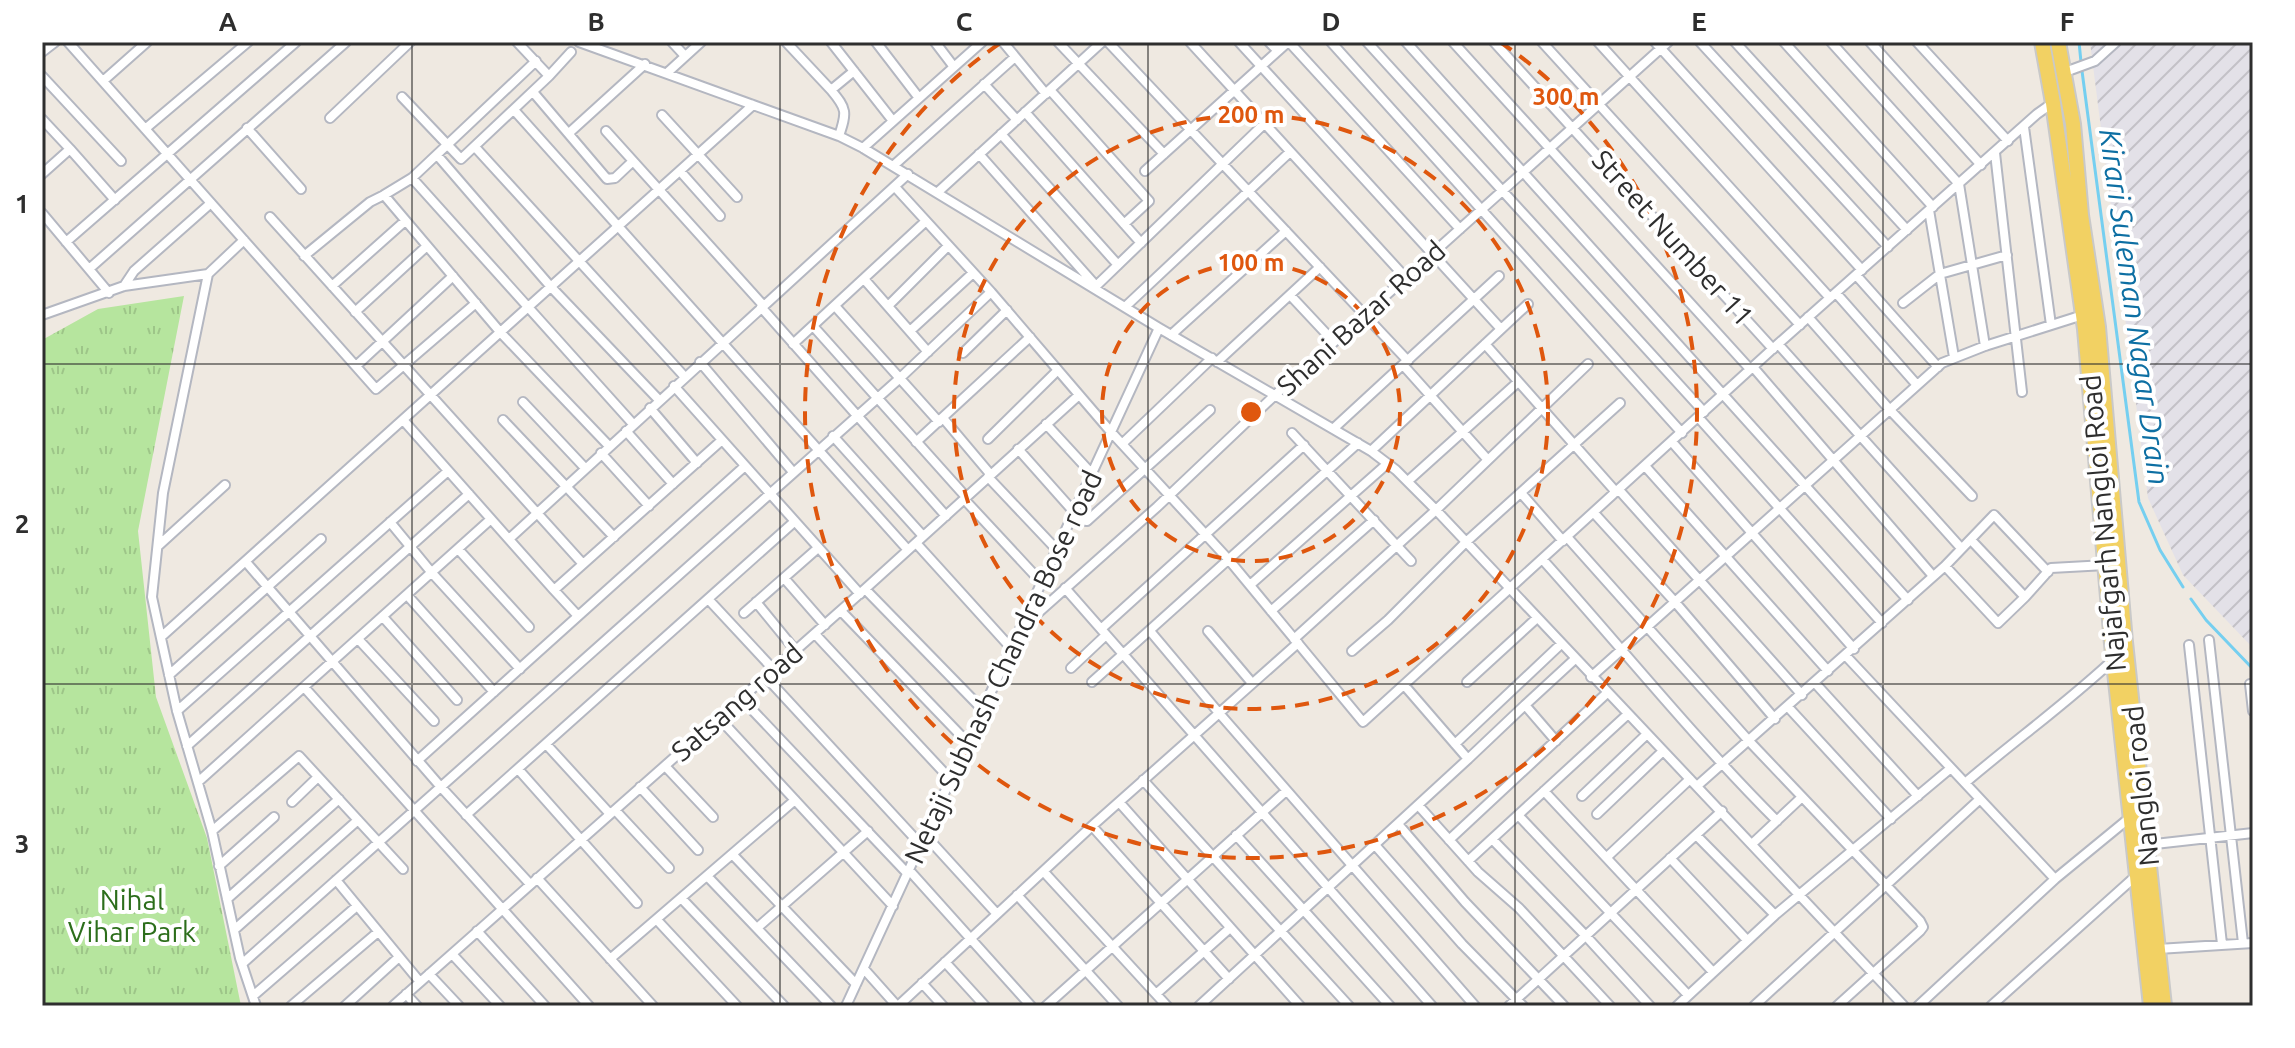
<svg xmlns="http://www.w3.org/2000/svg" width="2295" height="1048" viewBox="0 0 2295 1048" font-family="Ubuntu,sans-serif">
	<defs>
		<pattern id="industrial-furrows" width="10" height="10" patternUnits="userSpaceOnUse" patternTransform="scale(2)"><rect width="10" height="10" fill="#e3e1e8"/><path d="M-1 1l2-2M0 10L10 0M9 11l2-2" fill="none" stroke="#c3c1c7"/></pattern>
		<pattern id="park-tufts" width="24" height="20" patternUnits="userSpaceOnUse" patternTransform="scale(2)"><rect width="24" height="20" fill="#b6e59e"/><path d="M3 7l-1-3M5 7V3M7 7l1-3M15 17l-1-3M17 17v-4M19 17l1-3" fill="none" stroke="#9dc588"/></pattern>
	</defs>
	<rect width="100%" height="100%" fill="#efe9e1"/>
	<path fill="url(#industrial-furrows)" d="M2090 42H2253V648L2183 575 2148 498Z"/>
	<path fill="url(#park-tufts)" d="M184 296 138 531 156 697 207 838 241 1006H42V340L98 309Z"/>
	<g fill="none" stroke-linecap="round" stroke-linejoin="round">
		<path stroke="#75cff0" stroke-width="3" d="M2079 42 2081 62
			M2082 71 2139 502 2160 550 2183 587
			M2191 599 2206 620 2253 669"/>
		<defs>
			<path id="street" d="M68 42 376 389 476 303
				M579 42 839 136 863 148 1159 328 1371 451 1396 470 1436 510 1904 1006
				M672 42 685 56
				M786 42 831 90 854 71
				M831 42 893 121
				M876 42 919 98
				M935 42 954 67
				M1003 42 1046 94
				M1058 42 1164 154
				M1108 42 1408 361
				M1190 42 1405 277
				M1239 42 1501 329
				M1269 42 1278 51
				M1289 42 1460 229
				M1331 42 1682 433
				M1367 42 1704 412
				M1406 42 1908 600
				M1453 42 1750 369
				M1494 42 1773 349
				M1542 42 1800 325
				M1598 42 1830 298
				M1655 42 1862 270
				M1700 42 1888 247
				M1735 42 1907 230
				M1784 42 1933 207
				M1831 42 1959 184 1985 346
				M1870 42 1981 165
				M1917 42 2008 141
				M42 52 55 42
				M2065 72 2095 61 2116 42
				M667 73 701 42
				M42 76 121 161
				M549 76 571 52
				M103 81 147 42
				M984 84 1017 120
				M831 90C847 109 847 112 839 136
				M1050 90 1149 201 1124 224
				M533 92 607 179 615 178 633 161
				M402 97 461 159 549 76 517 42
				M514 110 908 550
				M1025 112 1141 243
				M662 115 737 197
				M330 118 410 42
				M42 119 70 149 42 174
				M2024 127 2051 325
				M247 128 301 189
				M145 129 248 42
				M606 131 763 305
				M569 133 645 64
				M1001 134 1118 265
				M475 147 684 376
				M863 148 982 42
				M70 149 115 200
				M1995 153 2022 392
				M979 154 1096 286
				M437 155 551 287 659 400
				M893 166 1015 57
				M680 171 720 216
				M1145 171 1288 42
				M412 178 633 424
				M895 187 991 292 1111 432 1229 560 1363 722 1778 344 2037 114 2054 102
				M938 192 1102 42
				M384 195 412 178 536 61
				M1929 210 1954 357
				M42 213 109 293
				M270 217 583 564
				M244 240 208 274 163 493 152 597 177 711 212 831 240 958 256 1006
				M66 242 296 42
				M304 256 370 202 384 195 501 333 609 446
				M89 269 346 42
				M1856 275 1938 367
				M864 279 928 352
				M124 286 134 271 211 203
				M332 286 405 221
				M1094 288 1264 124
				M1836 293 1917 385
				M1290 295 1334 342
				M1903 303 1940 274 2007 255
				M835 306 939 422
				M888 306 948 246
				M761 307 946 516
				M1125 307 1290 152
				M355 312 427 246
				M42 315 124 286 208 274
				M1808 317 1890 410 1972 496
				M813 326 966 497
				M910 331 973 273
				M1171 335 1286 231
				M793 344 926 221
				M1485 344 1616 492
				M1778 344 1961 548
				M963 353 1007 310
				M700 362 793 472
				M1217 362 1320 267
				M1403 365 1488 460
				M356 366 453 276
				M1753 367 1933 576
				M674 386 860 594
				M523 402 585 468
				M650 408 697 463
				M1698 417 1882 623
				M943 418 991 475
				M503 420 614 537
				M404 421 554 590 722 440
				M1046 424 1092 474
				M1333 429 1499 276
				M626 431 673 484
				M1292 433 1411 561
				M833 436 923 536
				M988 439 1058 370
				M916 442 1030 337
				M1672 442 1854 649
				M1122 444 1212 358
				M1018 449 1074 512
				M1371 451 1528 304
				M601 453 649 506
				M1645 466 1828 671
				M988 477 1057 550
				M1408 481 1518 382
				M1619 490 1802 695
				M1521 493 1563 541
				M964 499 1042 583
				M1594 513 1675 602 1775 719
				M1072 518 1087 521 1210 410
				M390 522 432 573 520 669
				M1567 537 1749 741 1920 921 1923 927 1920 931 1837 1006
				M509 539 908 174
				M1971 540 2025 597 2051 568 2106 565
				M916 543 1011 648
				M158 546 225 485
				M458 549 529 627
				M1543 560C1621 647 1694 738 1777 821
				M246 562 440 786 530 884
				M1945 566 1998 623 2025 597
				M784 578 825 625
				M1250 585 1387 464
				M1065 588 1432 1006
				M865 589 983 710
				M554 590 578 616
				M407 595 494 692
				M708 599 774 670
				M756 602 796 651
				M841 611 968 743
				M1271 611 1374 520
				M744 613 818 548
				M383 617 457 700
				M1021 628 1157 507 1275 395 1668 42
				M1101 629 1304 445
				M1150 631 1219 713 1475 1006
				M1208 631 1252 683
				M815 634 951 780
				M161 637 753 105
				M358 639 434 721
				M1294 639 1436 510 1588 364
				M2209 640 2243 943
				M2189 645 2222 944
				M1352 651 1388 620 1466 542 1620 403
				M1846 656 2055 879
				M1071 668 1106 635
				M169 675 321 539
				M766 677 921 845
				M1591 677 1942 363 1985 346 2083 315
				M1092 682 1358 443
				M1467 682 1537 618
				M1815 683 1918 796
				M2250 684 2253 711
				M304 687 589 1006
				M741 698 907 873
				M1525 705 1575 659
				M1788 707 1891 819
				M177 711 448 471
				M719 718 893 906
				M546 744 610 814
				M1455 744 1561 644
				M187 746 469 494
				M1468 759 1525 705 1556 741
				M417 761 745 466
				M665 766 713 817
				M518 769 637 903
				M1143 780 1349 1006
				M198 782 491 519
				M1965 783C2014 741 2066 704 2114 659
				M1697 786 1945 566 1994 515 2048 572
				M640 787 698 850
				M1544 791 1713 972
				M1582 796 1647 734
				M292 802 318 777
				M1119 802 1300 1006
				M1418 805 1478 872 1519 908 1610 1006
				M615 810 669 868
				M1597 814 1663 751
				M466 815 794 522
				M1518 815 1688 995
				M1398 824 1465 902 1564 1006
				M1092 826 1229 979
				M212 831 299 756 403 869
				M925 835 997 914
				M1236 835 1390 1006
				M1696 835 1775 915
				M1492 839 1585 935 1650 1006
				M1449 840 1607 693
				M1752 844 1802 797
				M1375 845 1462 944 1523 1006
				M2146 845 2253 833
				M733 855 856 984
				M1607 857 1690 779
				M1670 858 1747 940
				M1468 861 1628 714
				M219 866 274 817
				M909 870 1031 1006
				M1044 872 1167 1006
				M708 877 831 1006
				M537 878 653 1006
				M336 880 420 982
				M1017 895 1118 1006
				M227 899 339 799
				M682 899 784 1006
				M657 920 737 1006
				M757 928 868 831
				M234 930 358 820
				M477 931 545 1006
				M2158 949 2253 943
				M452 954 500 1006
				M610 959 795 800
				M945 962 985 1006
				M243 963 899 379 991 292
				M864 969 897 1006
				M429 974 459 1006
				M922 983 943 1006
				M406 994 417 1006
				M1156 994 1230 928
				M253 996 357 906
				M291 1006 378 932
				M345 1006 399 957
				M393 1006 865 589 1079 395
				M846 1006 1159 328
				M898 1006 1092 826 1298 643
				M1046 1006 1286 791
				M1199 1006 1468 759 1404 685
				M1509 1006 1722 811
				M1677 1006 1775 915 1951 768
				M1754 1006 1980 799
				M1918 1006 2055 879 2133 815
				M1991 1006 2137 875"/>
			<path id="primary" d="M2042 42 2053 103 2085 329 2112 644 2151 1006
				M2058 42 2073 124 2081 215 2098 327 2125 642 2164 1006"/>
		</defs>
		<use href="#street" stroke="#b4b7c1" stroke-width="12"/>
		<use href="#primary" stroke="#c9c9c9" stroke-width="18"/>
		<use href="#street" stroke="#fff" stroke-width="8"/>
		<use href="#primary" stroke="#f2d163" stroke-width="14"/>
	</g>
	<path fill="none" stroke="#2e2e2e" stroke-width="2" stroke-opacity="0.55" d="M412 42V1006M780 42V1006M1148 42V1006M1515 42V1006M1883 42V1006M42 364H2253M42 684H2253"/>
	<g fill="none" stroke="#df570e" stroke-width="4" stroke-dasharray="14 10">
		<circle cx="1251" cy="412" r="149"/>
		<circle cx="1251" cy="412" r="297"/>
		<path d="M1500 42A446 446 0 1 1 1002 42"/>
	</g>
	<g text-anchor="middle" stroke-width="8" stroke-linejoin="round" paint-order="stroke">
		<g font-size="28" fill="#2e2e2e" stroke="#fff">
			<text transform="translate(1673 238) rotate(48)" y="10">Street Number 11</text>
			<text transform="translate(1361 318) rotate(-42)" y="10">Shani Bazar Road</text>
			<text transform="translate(2103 523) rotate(-95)" y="10">Najafgarh Nangloi Road</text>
			<text transform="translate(1003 667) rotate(-65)" y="10">Netaji Subhash Chandra Bose road</text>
			<text transform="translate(737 702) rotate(-41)" y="10">Satsang road</text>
			<text transform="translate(2141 786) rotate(-96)" y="10">Nangloi road</text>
		</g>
		<g font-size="28" fill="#2c6e1b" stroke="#fff">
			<text x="132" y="910">Nihal<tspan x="132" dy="32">Vihar Park</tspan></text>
		</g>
		<g font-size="30" font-style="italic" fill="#0d6fa3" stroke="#fff">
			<text transform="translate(2134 307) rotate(82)" y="10">Kirari Suleman Nagar Drain</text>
		</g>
	</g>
	<circle cx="1251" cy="412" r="12" fill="#df570e" stroke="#fff" stroke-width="4"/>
	<g font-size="24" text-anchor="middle" font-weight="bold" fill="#df570e" stroke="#fff" stroke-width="8" stroke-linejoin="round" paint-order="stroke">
		<text x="1566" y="105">300 m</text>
		<text x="1251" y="123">200 m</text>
		<text x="1251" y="271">100 m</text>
	</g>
	<rect width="2295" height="1048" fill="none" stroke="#ffffff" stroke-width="88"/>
	<rect x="44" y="44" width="2207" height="960" fill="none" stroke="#2e2e2e" stroke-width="3"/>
	<g font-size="26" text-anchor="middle" font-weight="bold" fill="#2e2e2e">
		<text x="228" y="31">A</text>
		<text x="596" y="31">B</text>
		<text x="964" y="31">C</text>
		<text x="1331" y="31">D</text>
		<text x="1699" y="31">E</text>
		<text x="2067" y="31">F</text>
		<text x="22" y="213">1</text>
		<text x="22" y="533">2</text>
		<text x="22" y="853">3</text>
	</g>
</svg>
